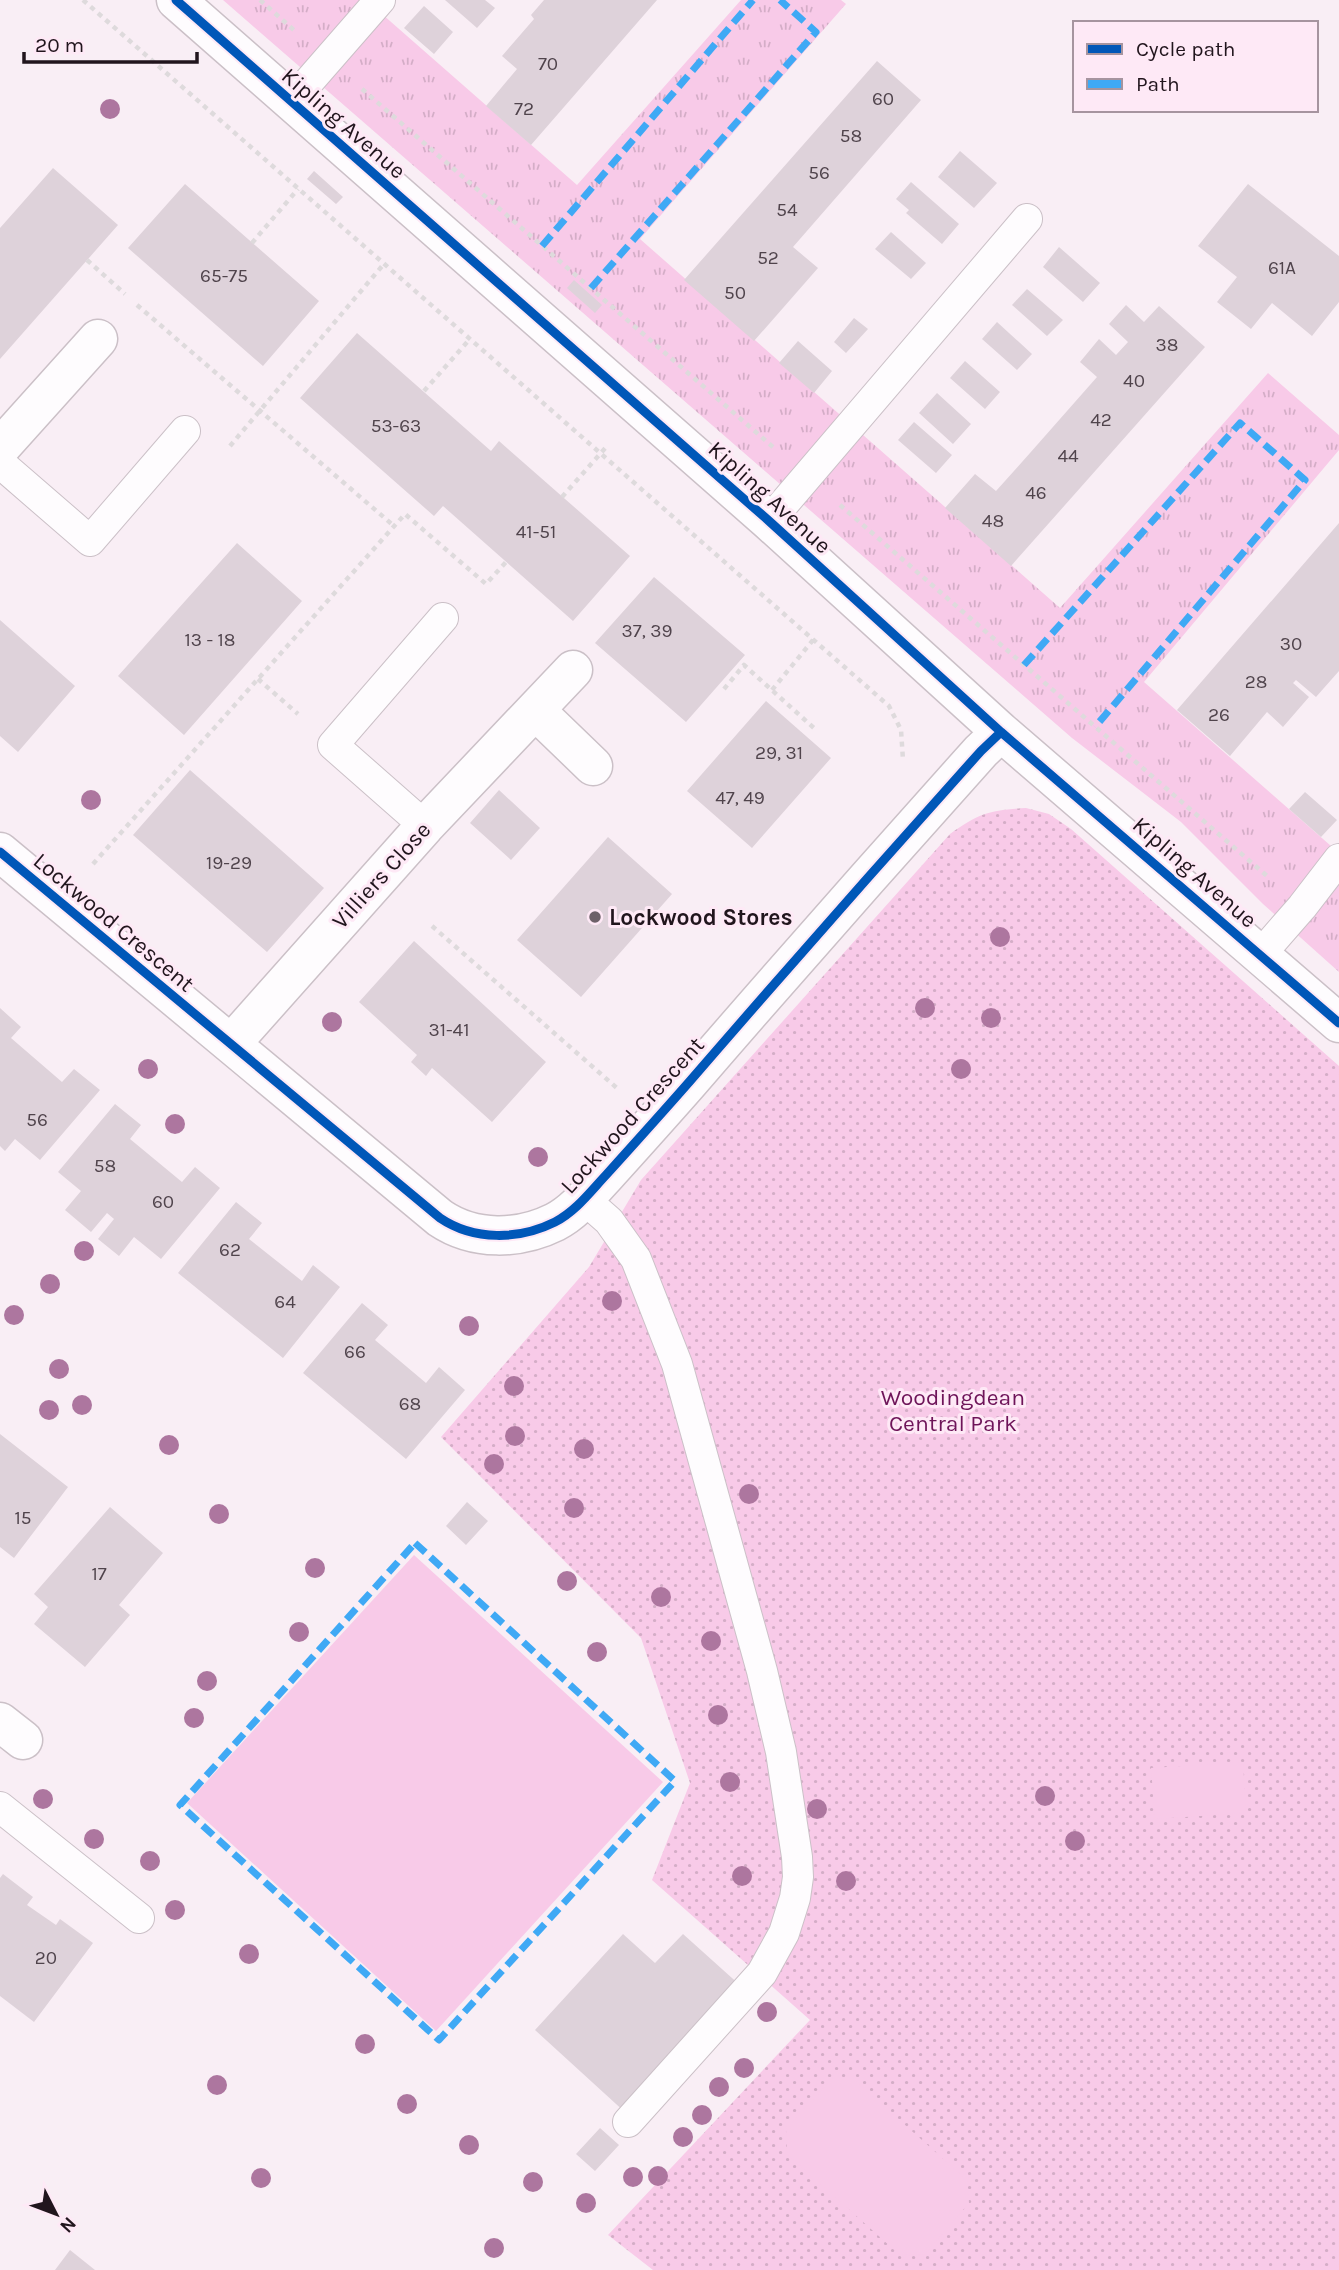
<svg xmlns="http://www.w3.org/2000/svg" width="1339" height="2270" viewBox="0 0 1339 2270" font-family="Karla,sans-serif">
	<defs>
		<pattern id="grass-tufts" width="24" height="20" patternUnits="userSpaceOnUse" patternTransform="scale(1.75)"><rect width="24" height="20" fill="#f8cae8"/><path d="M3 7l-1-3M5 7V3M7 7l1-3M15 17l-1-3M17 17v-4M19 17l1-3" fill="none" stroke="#d4adc7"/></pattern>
		<pattern id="park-dots" width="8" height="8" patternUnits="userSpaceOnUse" patternTransform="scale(1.75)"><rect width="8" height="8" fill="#f8cae8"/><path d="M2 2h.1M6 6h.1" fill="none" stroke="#d4adc7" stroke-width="1.8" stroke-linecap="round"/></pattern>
	</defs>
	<rect width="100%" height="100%" fill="#f9eef5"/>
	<path fill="url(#grass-tufts)" d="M223 0H366L577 185 741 0H841L846 4 640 239 1060 608 1268 373 1339 435V450L1144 682 1339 853V972L1263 904 1181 822 1072 738Z"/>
	<path fill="url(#park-dots)" d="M1026 808 1049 814 1071 829 1339 1066V2270H653L608 2235 810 2020 652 1880 690 1783 641 1638 441 1437 589 1267 641 1180 950 834C979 813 990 810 1026 808Z"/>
	<path fill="#f8cae8" d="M414 1555 663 1782 436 2031 187 1803Z
		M1243 1762 1246 1813 1155 1819 1151 1768Z
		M852 2078 967 2180 969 2203 925 2254 900 2255 787 2154 786 2129 832 2079Z"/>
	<path fill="#ded2da" d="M445 0H485L495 8 477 28Z
		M544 0H657L531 145 486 106 517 69 502 56 534 19 531 15Z
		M424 6 453 32 434 54 404 28Z
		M877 61 921 100 793 247 818 268 754 341 684 280Z
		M960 151 997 183 974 208 938 177Z
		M53 168 118 225 0 359V228Z
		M314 171 343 197 336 204 307 179Z
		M911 182 959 224 942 244 906 213 909 210 896 199Z
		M185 184 319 301 263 366 128 248Z
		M1248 184 1339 256V302L1312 336 1272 303 1251 329 1217 302 1237 277 1198 246Z
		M891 232 926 263 911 279 875 249Z
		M1059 247 1100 283 1083 302 1043 267Z
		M574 280 602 305 595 313 567 288Z
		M1027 289 1063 320 1047 336 1012 305Z
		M1126 305 1144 322 1159 306 1205 347 1011 566 945 508 975 474 996 491 1030 453 1097 377 1080 362 1099 339 1116 355 1128 342 1109 324Z
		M854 318 868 329 846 353 834 342Z
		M997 322 1032 354 1017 370 982 339Z
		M357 333 491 451 499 441 630 556 573 621 443 506 434 516 300 398Z
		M798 341 832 371 814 393 779 363Z
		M965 361 1000 392 985 409 950 378Z
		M937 393 971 424 953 444 919 413Z
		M914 422 952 455 936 473 898 440Z
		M1339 523V671L1316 697 1296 680 1293 683 1309 697 1283 727 1267 712 1230 756 1177 710Z
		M237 543 302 601 184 735 118 676Z
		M654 577 745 655 686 722 595 643Z
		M0 620 75 686 18 752 0 736Z
		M766 701 831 758 752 848 687 791Z
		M190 770 324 888 267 952 133 835Z
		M499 790 540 828 511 860 470 823Z
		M1305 792 1337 820 1321 837 1289 809Z
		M608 837 672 894 581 997 517 940Z
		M414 941 546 1062 492 1122 432 1068 426 1076 411 1062 417 1055 359 1002Z
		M0 1008 21 1027 11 1038 62 1082 74 1069 100 1090 40 1160 15 1139 5 1151 0 1146Z
		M115 1104 141 1125 130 1139 182 1182 195 1167 220 1188 161 1259 134 1237 119 1256 98 1239 114 1219 107 1213 91 1232 65 1210 81 1191 58 1172Z
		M236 1202 262 1223 249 1239 302 1281 313 1265 340 1287 283 1358 178 1273Z
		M362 1303 388 1325 375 1340 426 1383 439 1367 465 1390 406 1459 303 1373Z
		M0 1434 68 1487 14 1558 0 1547Z
		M467 1502 488 1521 466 1545 446 1526Z
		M110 1507 163 1553 119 1605 130 1615 85 1667 34 1624 48 1607 34 1594Z
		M3 1874 33 1897 27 1905 56 1925 60 1919 93 1943 34 2022 0 1996V1878Z
		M623 1934 655 1963 683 1934 742 1987 627 2114 535 2030Z
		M600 2128 619 2145 595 2171 576 2154Z
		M70 2250 95 2270H55Z"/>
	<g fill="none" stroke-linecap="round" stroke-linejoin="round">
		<defs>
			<path id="service" d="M291 102 380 0
				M0 463 90 541 185 431
				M769 521 1027 219
				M425 826 333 745 443 618
				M1261 954 1302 907 1339 859
				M584 1199 609 1221 636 1259 677 1364 762 1671 781 1752 797 1857 798 1877 795 1898 784 1933 762 1973 628 2122
				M0 1807 139 1918"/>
			<path id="minor" d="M176 0 769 521 1001 732 1339 1023
				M0 448 98 339
				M536 711 593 766
				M0 852 440 1218C474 1241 519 1240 555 1222 576 1211 590 1192 606 1175 634 1144 662 1113 690 1081 786 970 883 860 981 751L1001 732
				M231 1044 425 826 573 670
				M0 1722 23 1740"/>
		</defs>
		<use href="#service" stroke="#cbc0c7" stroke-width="32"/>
		<use href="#minor" stroke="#cbc0c7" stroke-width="41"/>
		<path stroke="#dedadc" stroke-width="4.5" stroke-dasharray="5 5" stroke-linecap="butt" d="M83 0 889 706 901 730 903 760
			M260 0 295 31
			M362 89 773 447
			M252 243 298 189
			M87 260 125 294
			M137 305 394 526
			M424 391 469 340
			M230 446 383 265
			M562 497 608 445
			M840 505 1267 876
			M258 679 298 714
			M724 689 744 665 815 729
			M772 690 813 640
			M93 864 405 514 486 584 506 562
			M432 926 618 1089"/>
		<use href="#service" stroke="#fefcfe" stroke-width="30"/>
		<use href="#minor" stroke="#fefcfe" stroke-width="38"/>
		<path stroke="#3fa9f5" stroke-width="7" stroke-dasharray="14 7" stroke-linecap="butt" d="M542 246 753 0
			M591 288 816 32 780 0
			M1024 665 1240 423 1305 480 1095 727
			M415 1543 675 1781 439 2040 180 1805Z"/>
		<defs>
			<path id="cycleway" d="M176 0 769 521 1001 732 1339 1023
				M0 852 440 1218C474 1241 519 1240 555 1222 576 1211 590 1192 606 1175 634 1144 662 1113 690 1081 786 970 883 860 981 751L1001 732"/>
		</defs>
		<use href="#cycleway" stroke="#fee9f6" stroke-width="13"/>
		<use href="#cycleway" stroke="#0057b8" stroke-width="9"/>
	</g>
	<g fill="#ad769f">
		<circle cx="110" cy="109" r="10"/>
		<circle cx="91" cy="800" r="10"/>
		<circle cx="1000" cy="937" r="10"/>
		<circle cx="925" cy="1008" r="10"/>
		<circle cx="991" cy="1018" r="10"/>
		<circle cx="332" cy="1022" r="10"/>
		<circle cx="148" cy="1069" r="10"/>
		<circle cx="961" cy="1069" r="10"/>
		<circle cx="175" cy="1124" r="10"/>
		<circle cx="538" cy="1157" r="10"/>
		<circle cx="84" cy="1251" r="10"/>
		<circle cx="50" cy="1284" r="10"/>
		<circle cx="612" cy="1301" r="10"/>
		<circle cx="14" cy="1315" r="10"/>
		<circle cx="469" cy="1326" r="10"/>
		<circle cx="59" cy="1369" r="10"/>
		<circle cx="514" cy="1386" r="10"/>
		<circle cx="82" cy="1405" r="10"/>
		<circle cx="49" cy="1410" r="10"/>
		<circle cx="515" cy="1436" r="10"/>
		<circle cx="169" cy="1445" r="10"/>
		<circle cx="584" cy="1449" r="10"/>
		<circle cx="494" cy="1464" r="10"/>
		<circle cx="749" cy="1494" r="10"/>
		<circle cx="574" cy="1508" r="10"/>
		<circle cx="219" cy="1514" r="10"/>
		<circle cx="315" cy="1568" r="10"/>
		<circle cx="567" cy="1581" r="10"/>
		<circle cx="661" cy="1597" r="10"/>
		<circle cx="299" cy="1632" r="10"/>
		<circle cx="711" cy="1641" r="10"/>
		<circle cx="597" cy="1652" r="10"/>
		<circle cx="207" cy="1681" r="10"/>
		<circle cx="718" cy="1715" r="10"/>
		<circle cx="194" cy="1718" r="10"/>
		<circle cx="730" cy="1782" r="10"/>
		<circle cx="1045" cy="1796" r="10"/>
		<circle cx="43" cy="1799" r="10"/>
		<circle cx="817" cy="1809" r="10"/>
		<circle cx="94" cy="1839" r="10"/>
		<circle cx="1075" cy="1841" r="10"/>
		<circle cx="150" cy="1861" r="10"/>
		<circle cx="742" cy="1876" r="10"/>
		<circle cx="846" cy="1881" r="10"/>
		<circle cx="175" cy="1910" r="10"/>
		<circle cx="249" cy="1954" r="10"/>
		<circle cx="767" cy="2012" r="10"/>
		<circle cx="365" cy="2044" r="10"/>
		<circle cx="744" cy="2068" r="10"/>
		<circle cx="217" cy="2085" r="10"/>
		<circle cx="719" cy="2087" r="10"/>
		<circle cx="407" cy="2104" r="10"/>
		<circle cx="702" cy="2115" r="10"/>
		<circle cx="683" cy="2137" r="10"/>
		<circle cx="469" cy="2145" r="10"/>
		<circle cx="658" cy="2176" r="10"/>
		<circle cx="633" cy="2177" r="10"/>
		<circle cx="261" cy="2178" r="10"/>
		<circle cx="533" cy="2182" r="10"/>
		<circle cx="586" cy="2203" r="10"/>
		<circle cx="494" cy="2248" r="10"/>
	</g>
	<circle fill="#6d6169" stroke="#fee9f6" stroke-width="2.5" cx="595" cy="917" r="7"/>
	<g text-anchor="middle" stroke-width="6" stroke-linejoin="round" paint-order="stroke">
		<g font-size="19" fill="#50444c">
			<text x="548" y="70">70</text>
			<text x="883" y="105">60</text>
			<text x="524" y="115">72</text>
			<text x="851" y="142">58</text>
			<text x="819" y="179">56</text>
			<text x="787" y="216">54</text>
			<text x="768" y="264">52</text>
			<text x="1282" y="274">61A</text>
			<text x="224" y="282">65-75</text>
			<text x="735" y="299">50</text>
			<text x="1167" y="351">38</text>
			<text x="1134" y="387">40</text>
			<text x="1101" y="426">42</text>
			<text x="396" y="432">53-63</text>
			<text x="1068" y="462">44</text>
			<text x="1036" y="499">46</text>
			<text x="993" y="527">48</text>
			<text x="536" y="538">41-51</text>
			<text x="647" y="637">37, 39</text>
			<text x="210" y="646">13 - 18</text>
			<text x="1291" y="650">30</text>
			<text x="1256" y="688">28</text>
			<text x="1219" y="721">26</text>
			<text x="779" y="759">29, 31</text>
			<text x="740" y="804">47, 49</text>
			<text x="229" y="869">19-29</text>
			<text x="449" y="1036">31-41</text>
			<text x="37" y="1126">56</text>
			<text x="105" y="1172">58</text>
			<text x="163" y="1208">60</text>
			<text x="230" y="1256">62</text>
			<text x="285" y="1308">64</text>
			<text x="355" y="1358">66</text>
			<text x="410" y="1410">68</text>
			<text x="23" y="1524">15</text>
			<text x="99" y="1580">17</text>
			<text x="46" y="1964">20</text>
		</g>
		<g font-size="23" fill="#21151d" stroke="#fee9f6">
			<text transform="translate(344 123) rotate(41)" y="8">Kipling Avenue</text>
			<text transform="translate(770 497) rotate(42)" y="8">Kipling Avenue</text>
			<text transform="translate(1195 872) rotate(41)" y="8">Kipling Avenue</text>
			<text transform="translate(381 875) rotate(-48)" y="8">Villiers Close</text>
			<text transform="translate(114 922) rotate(40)" y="8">Lockwood Crescent</text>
			<text transform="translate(632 1115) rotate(-48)" y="8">Lockwood Crescent</text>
		</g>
		<g font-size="23" font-weight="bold" fill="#21151d" stroke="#fee9f6" text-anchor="start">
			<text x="609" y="925">Lockwood Stores</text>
		</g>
		<g font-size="23" fill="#6e1459" stroke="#fee9f6">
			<text x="953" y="1405">Woodingdean<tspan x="953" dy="26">Central Park</tspan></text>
		</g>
	</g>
	<rect x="1073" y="21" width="245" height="91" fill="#fee9f6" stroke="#a6949f" stroke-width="2"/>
	<rect x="1087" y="44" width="35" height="10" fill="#0057b8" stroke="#a6949f" stroke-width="2"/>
	<text x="1136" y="56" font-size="21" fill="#21151d">Cycle path</text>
	<rect x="1087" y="79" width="35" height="10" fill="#3fa9f5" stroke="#a6949f" stroke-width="2"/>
	<text x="1136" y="91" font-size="21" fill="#21151d">Path</text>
	<g transform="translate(56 2214) rotate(132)" stroke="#fee9f6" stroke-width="5" paint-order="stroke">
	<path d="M0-5L12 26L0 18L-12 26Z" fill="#21151d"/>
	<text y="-10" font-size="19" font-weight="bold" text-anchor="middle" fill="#21151d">N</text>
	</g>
	<path d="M24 52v10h173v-10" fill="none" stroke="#21151d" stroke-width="3.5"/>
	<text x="35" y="52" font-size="21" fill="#21151d" stroke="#fee9f6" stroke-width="5" paint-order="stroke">20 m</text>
</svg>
